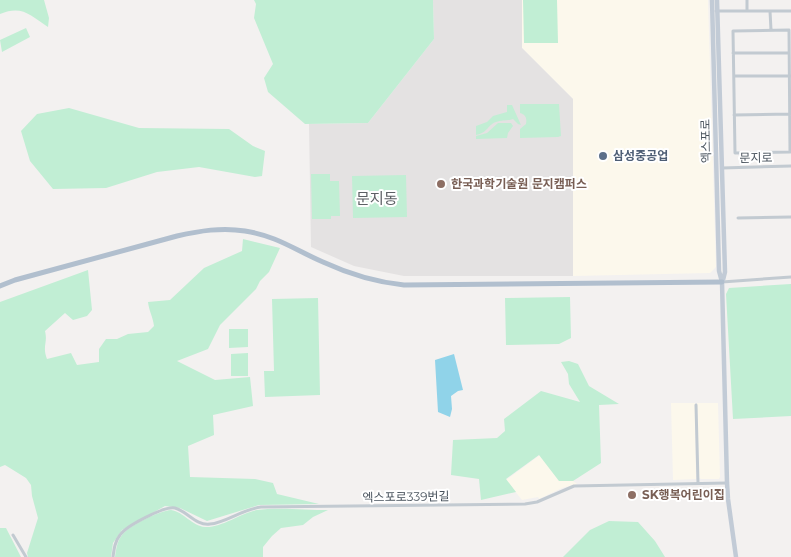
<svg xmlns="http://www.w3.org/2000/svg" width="791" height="557" viewBox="0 0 791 557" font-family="Montserrat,'Noto Sans KR',sans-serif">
	<rect width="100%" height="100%" fill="#f3f1f0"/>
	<path fill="#fcf8ec" d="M522 0H708L716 267 710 273 573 276V99L522 48Z
		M671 403H695L696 479 673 480Z
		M697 403H718L720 477 719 479H701L699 478Z
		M540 455 559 481H573L577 484 562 488 539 499 538 497 522 500 506 480Z"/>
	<path fill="#e4e2e2" d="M433 0H522V48L573 99V276H404L354 266 311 247 309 124 368 123 434 39Z"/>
	<path fill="#c1eed4" d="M0 0H44L49 18 48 27C30 15 22 5 0 14Z
		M254 0H433L434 39 368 123 305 124 268 92 264 78 273 64 254 18 256 4Z
		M523 0H557L558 43H524Z
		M26 28 30 37 2 52 0 40Z
		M520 104H559L561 136 558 137 520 138V129L526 124C527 118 526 115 520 113Z
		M507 105H512L521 125 518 124 513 119C507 121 502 120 496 122 487 125 488 133 476 135V126L487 122 493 116 507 112Z
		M69 108 139 128 229 129 253 146 265 151 262 176 255 177 199 167 157 172 106 188 53 189 30 161 21 131 37 114Z
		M498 123H511L513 126 508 133 507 138 476 139V136L487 133Z
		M311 174H330V181H339L340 216H331V219H312Z
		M406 175 407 217 353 218 352 176Z
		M243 239 280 248 269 272 260 281 256 289 220 325 208 349 177 361 215 380 250 377 253 406 213 415 214 435 188 446 190 477 255 479 273 483 277 494 319 504 259 505 207 521 180 508 165 506 122 530 113 543 111 557H28L27 553 38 518 32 496 31 485 26 478 5 465 0 467V302L88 270 92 310 87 316 73 320 65 313 45 331C48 343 42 346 47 359L71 353 77 365 99 362V349L106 339H117L128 334 148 332 154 326C153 317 149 311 148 302L170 300 204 268 242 251Z
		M791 284V416L733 419 726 294 729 288Z
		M570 297 571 338 559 344 506 345 505 298Z
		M318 298 320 395 265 397 264 371H274L272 299Z
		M229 329H248V347L229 348Z
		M248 353V376H231V354Z
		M569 361 578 364 589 386 619 404 599 405 601 463 573 481H559L539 455 506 479 516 492 481 500 479 479 451 475 453 440 497 438 505 431 504 419 541 391 580 402 569 384 568 374 561 362Z
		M171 510C184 512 192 526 205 527 221 528 241 513 257 510 277 507 307 510 328 510L313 517 303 525 281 528 272 536 263 547V557H115C116 550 117 541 122 535 130 525 159 511 171 510Z
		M609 521 638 522 655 541 665 557H563L590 530Z
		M0 528H6L21 557H0Z"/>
	<path fill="#90d3e9" d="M454 354 463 390 458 391 451 396 452 409 450 417 438 412 435 360Z"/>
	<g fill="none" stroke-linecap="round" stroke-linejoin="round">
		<path stroke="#c2cad1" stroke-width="3" d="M747 0V11
			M716 11H791
			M770 11 771 30
			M789 30 790 152 735 153 733 31Z
			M733 53H789
			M734 76H791
			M734 115 790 114
			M722 168 791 166
			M738 218 791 217
			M722 282 791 277
			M696 405 698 483
			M13 535 26 557
			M113 557C114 549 115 541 120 535 126 526 164 506 175 508 187 511 196 526 210 524 225 523 243 509 261 507L525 504 537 502 574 486 727 483"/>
		<path stroke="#c2cbd6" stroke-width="4.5" d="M712 0 719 271 722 282 727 483 728 499 736 557
			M717 0 725 272 723 280"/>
		<path stroke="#b1bfce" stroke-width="5" d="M0 286 15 280 177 236C199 231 222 227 245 231 277 236 295 250 323 262 349 274 375 282 404 285L722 282"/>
	</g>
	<circle fill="#5c6f8a" stroke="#fff" stroke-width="2" cx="603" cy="156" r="5"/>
	<g fill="#8d6e63" stroke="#fff" stroke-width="2">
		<circle cx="441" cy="184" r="5"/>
		<circle cx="632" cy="495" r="5"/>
	</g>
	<g text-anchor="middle" stroke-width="4" stroke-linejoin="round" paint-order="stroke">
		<g font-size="12" fill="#49535d" stroke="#fff">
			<text transform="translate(706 141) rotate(-91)" y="4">엑스포로</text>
			<text transform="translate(756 158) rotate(-1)" y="4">문지로</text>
			<text transform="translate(406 497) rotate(-1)" y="4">엑스포로339번길</text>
		</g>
		<g font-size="12" font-weight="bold" fill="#4e5e75" stroke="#fff" text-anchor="start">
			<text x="613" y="160">삼성중공업</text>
		</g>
		<g font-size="12" font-weight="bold" fill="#785e54" stroke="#fff" text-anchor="start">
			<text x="451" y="188">한국과학기술원 문지캠퍼스</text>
			<text x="642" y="499">SK행복어린이집</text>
		</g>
		<g font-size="15" fill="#5d6065" stroke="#fff">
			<text x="377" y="204">문지동</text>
		</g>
	</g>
</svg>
